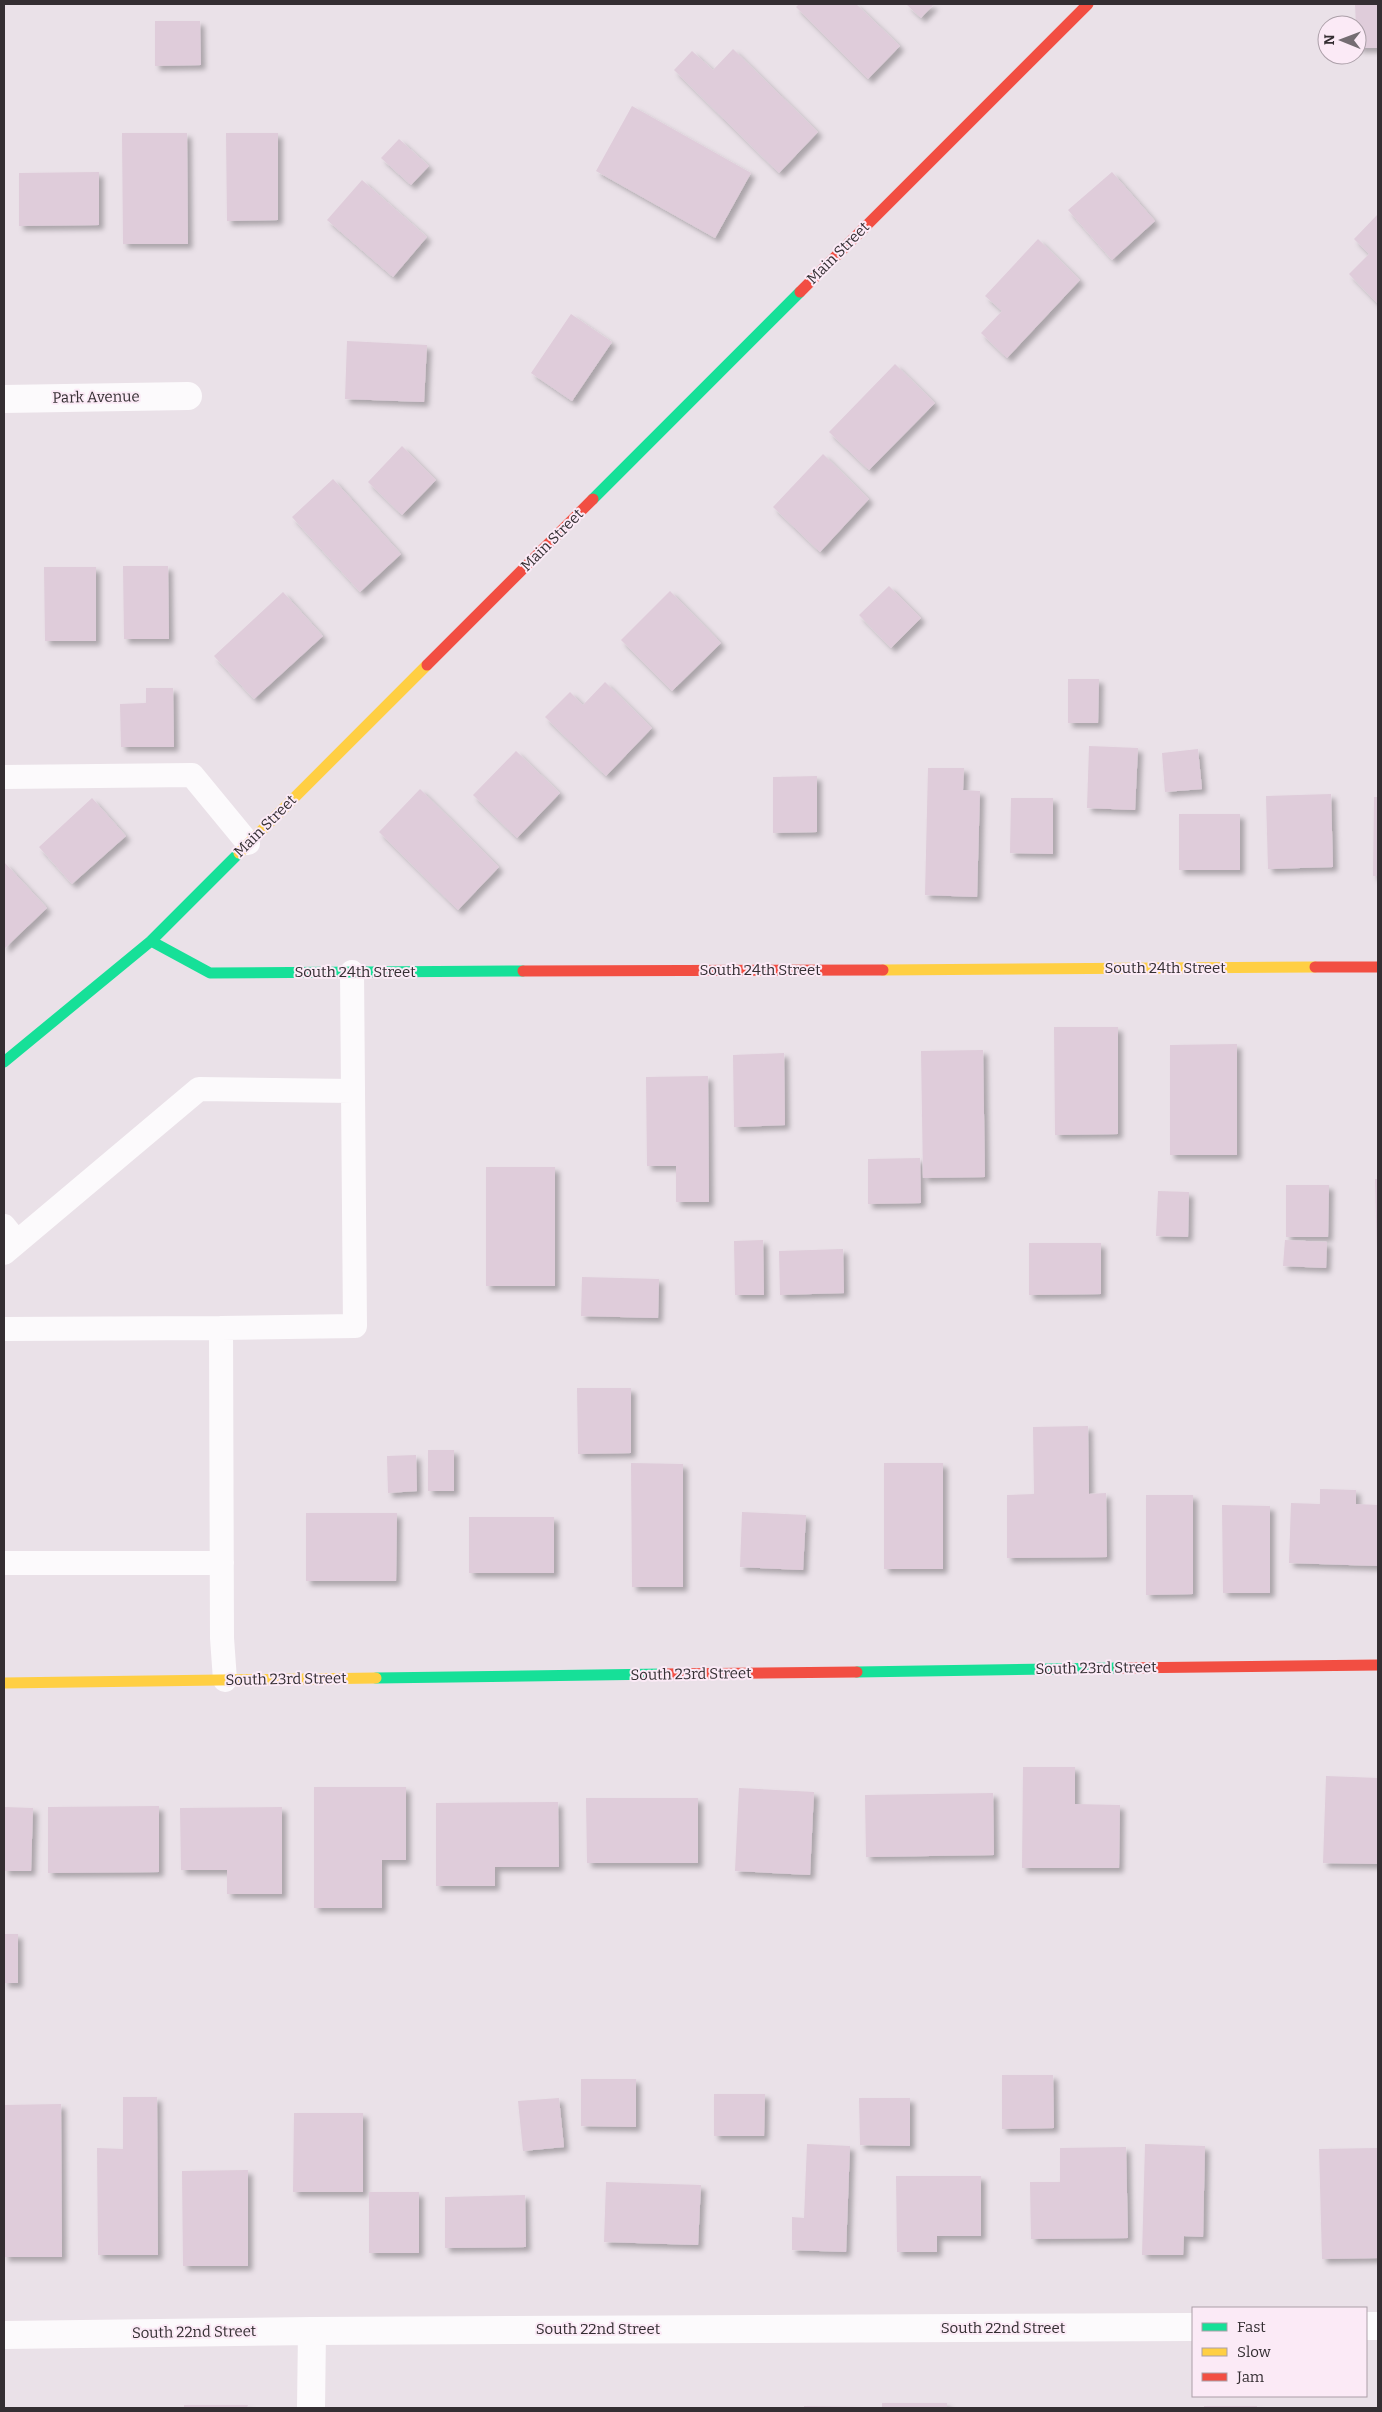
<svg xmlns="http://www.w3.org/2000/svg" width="1382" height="2412" viewBox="0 0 1382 2412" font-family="Bitter,serif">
	<defs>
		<filter id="shadow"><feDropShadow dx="4.5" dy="4.5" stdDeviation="2.5" flood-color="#0004"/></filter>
	</defs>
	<rect width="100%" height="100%" fill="#eae1e8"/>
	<path fill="#dfccda" filter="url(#shadow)" d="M799 4H856L900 46 868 79 796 7Z
		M906 4H934L921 18Z
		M1355 4H1378V48H1357Z
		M155 21H200L201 65 155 66Z
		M733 49 818 132 779 173 674 70 692 51 713 70Z
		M632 106 751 173 715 238 596 171Z
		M122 133H187L188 244H123Z
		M226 133H278V220L227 221Z
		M399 139 429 166 411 185 381 158Z
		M99 172V225L19 226V173Z
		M1112 172 1155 221 1112 260 1068 210Z
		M362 180 427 237 393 277 327 220Z
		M1378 214V304L1349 274 1369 254 1354 239Z
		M1038 239 1080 280 1007 358 981 333 1002 311 985 296Z
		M571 314 612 342 572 401 531 373Z
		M347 341 427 345 424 402 345 399Z
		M895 364 935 403 869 470 829 432Z
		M402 446 436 480 402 515 368 482Z
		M823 454 869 499 820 552 773 507Z
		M333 479 401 554 360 592 292 517Z
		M123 566H168L169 639H124Z
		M44 567H96V641H45Z
		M889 586 921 618 891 648 859 615Z
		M670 591 721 643 672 691 621 640Z
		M283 592 323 636 254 699 214 656Z
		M1068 679H1099L1098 723H1068Z
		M605 682 652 728 606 776 545 717 570 692 583 705Z
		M146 688H173L174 747H121L120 704 146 703Z
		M1089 746 1138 748 1135 810 1087 808Z
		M1198 749 1202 789 1165 792 1162 753Z
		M516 751 560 793 517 838 473 795Z
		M928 768H964L963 790 980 791 977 897 925 895Z
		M817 776V832L773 833V777Z
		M420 789 499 867 458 910 379 832Z
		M1331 794 1333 867 1268 869 1266 796Z
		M1374 797H1378V876H1373Z
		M92 798 126 836 72 884 39 847Z
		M1011 798H1053V854L1010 853Z
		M1179 814H1240V870H1179Z
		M4 862 47 908 4 949Z
		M1054 1027H1118V1134L1055 1135Z
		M1237 1044V1155H1170V1045Z
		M983 1050 985 1177 923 1178 921 1051Z
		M784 1053 785 1125 734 1127 733 1055Z
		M708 1076 709 1202H676V1166H647L646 1077Z
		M920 1158 921 1203 868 1204V1159Z
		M486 1167H555V1286H486Z
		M1375 1179H1378V1251H1377Z
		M1286 1185H1329L1328 1237H1286Z
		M1158 1191 1189 1192 1188 1237 1156 1236Z
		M763 1240 764 1295H735L734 1241Z
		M1285 1240 1327 1242 1326 1268 1283 1266Z
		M1029 1243H1101V1294L1029 1295Z
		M843 1249 844 1293 780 1295 779 1251Z
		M582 1277 659 1279 658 1318 581 1316Z
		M577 1388H631V1453L578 1454Z
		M1088 1426 1089 1494 1106 1493 1107 1557 1007 1558V1495L1034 1494 1033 1427Z
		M428 1450H454V1491H428Z
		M416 1455 417 1491 388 1493 387 1456Z
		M631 1463 683 1464V1587H632Z
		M884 1463H943V1569H884Z
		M1320 1489 1356 1490V1504L1378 1505V1566L1289 1563 1291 1503 1320 1504Z
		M1146 1495H1193V1594L1146 1595Z
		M1222 1505 1270 1506V1593H1223Z
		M742 1512 806 1515 803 1570 740 1567Z
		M306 1513H397L396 1581H306Z
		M469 1517H554V1573H469Z
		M1023 1767H1075V1804L1120 1805 1119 1868H1022Z
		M1326 1776 1378 1778V1864L1323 1863Z
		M314 1787H406V1860H382V1908H314Z
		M739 1788 814 1792 810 1875 735 1871Z
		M993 1793 994 1855 866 1857 865 1795Z
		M586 1798H698V1863H587Z
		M558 1802 559 1867H495V1886H436V1803Z
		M159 1806V1872L48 1873V1807Z
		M4 1807 33 1808 31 1871H4Z
		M282 1807V1894H227V1870H181L180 1808Z
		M4 1934H18V1983H4Z
		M1002 2075H1053L1054 2128 1002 2129Z
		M581 2079H636V2127L581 2126Z
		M714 2094H765L764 2136H714Z
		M123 2097H157L158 2255H98L97 2148 123 2149Z
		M559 2098 564 2147 523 2151 518 2101Z
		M859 2098H910V2146L860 2145Z
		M61 2104 62 2257H4V2105Z
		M294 2113H363V2192H293Z
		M807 2144 850 2146 846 2252 792 2250V2217L804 2218Z
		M1145 2144 1205 2146 1203 2237 1184 2236 1183 2255H1142Z
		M1126 2147 1128 2238 1031 2239 1030 2182H1060V2148Z
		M1378 2148V2258L1322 2259 1319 2149Z
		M248 2170V2266H183L182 2171Z
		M896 2176H981V2236H937V2252H897Z
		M606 2182 701 2185 698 2245 604 2242Z
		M369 2192H419V2253H369Z
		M525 2195 526 2247 445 2248V2197Z
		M882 2403H947V2408H882Z
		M184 2405H248L247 2408H184Z
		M804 2406 864 2407V2408H804Z
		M1204 2406H1257V2408H1204Z"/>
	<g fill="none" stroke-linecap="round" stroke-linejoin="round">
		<path stroke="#fcfafc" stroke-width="24" d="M4 777 192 775 248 843
			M4 1226 17 1242
			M4 1253 199 1089 353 1091
			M221 1328 355 1326 352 972
			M4 1329 221 1328 222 1638 225 1680
			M4 1563H222"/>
		<path stroke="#fcfafc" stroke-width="28" d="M4 399 188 396
			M1366 2326H1378
			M4 2335 312 2331 1193 2327
			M311 2408 312 2331"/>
		<path stroke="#16e098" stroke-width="11" d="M593 499 800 292
			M151 941 210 973 523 971
			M4 1062 151 941 239 853
			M857 1672 1119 1668
			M376 1678 663 1674"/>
		<path stroke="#ffcf43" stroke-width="11" d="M239 853 427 665
			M883 970 1315 967
			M4 1683 376 1678"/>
		<path stroke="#f24e42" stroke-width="11" d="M800 292 1088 4
			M427 665 593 499
			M1315 967H1378
			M523 971 883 970
			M1119 1668 1378 1665
			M663 1674 857 1672"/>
	</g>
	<g text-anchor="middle" stroke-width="4" stroke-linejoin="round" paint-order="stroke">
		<g font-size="15" fill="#342e32" stroke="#fbeaf6">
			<text transform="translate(838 253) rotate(-45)" y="5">Main Street</text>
			<text transform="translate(96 397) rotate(-1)" y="5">Park Avenue</text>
			<text transform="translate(552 540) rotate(-45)" y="5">Main Street</text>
			<text transform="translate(265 826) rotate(-45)" y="5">Main Street</text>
			<text x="1165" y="973">South 24th Street</text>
			<text x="760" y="975">South 24th Street</text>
			<text x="355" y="977">South 24th Street</text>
			<text transform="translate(1096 1668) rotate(-1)" y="5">South 23rd Street</text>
			<text transform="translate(691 1674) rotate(-1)" y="5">South 23rd Street</text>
			<text transform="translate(286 1679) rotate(-1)" y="5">South 23rd Street</text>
			<text x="1003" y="2333">South 22nd Street</text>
			<text x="598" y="2334">South 22nd Street</text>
			<text transform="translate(194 2332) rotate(-1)" y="5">South 22nd Street</text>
		</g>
	</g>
	<rect width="1382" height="2412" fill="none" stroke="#342e32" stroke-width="10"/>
	<rect x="1192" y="2307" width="175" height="90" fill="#fbeaf6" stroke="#ab9fa8"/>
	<rect x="1202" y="2323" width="25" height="8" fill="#16e098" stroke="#ab9fa8"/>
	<text x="1237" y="2332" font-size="15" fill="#342e32">Fast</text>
	<rect x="1202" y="2348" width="25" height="8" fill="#ffcf43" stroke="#ab9fa8"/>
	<text x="1237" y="2357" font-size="15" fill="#342e32">Slow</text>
	<rect x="1202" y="2373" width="25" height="8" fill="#f24e42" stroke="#ab9fa8"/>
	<text x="1237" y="2382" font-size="15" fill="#342e32">Jam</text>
	<g transform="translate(1342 40) rotate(271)"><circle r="24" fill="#fbeaf6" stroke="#ab9fa8"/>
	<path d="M0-4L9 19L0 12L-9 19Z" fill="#746d72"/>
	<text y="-8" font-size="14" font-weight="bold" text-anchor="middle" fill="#342e32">N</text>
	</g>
</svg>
